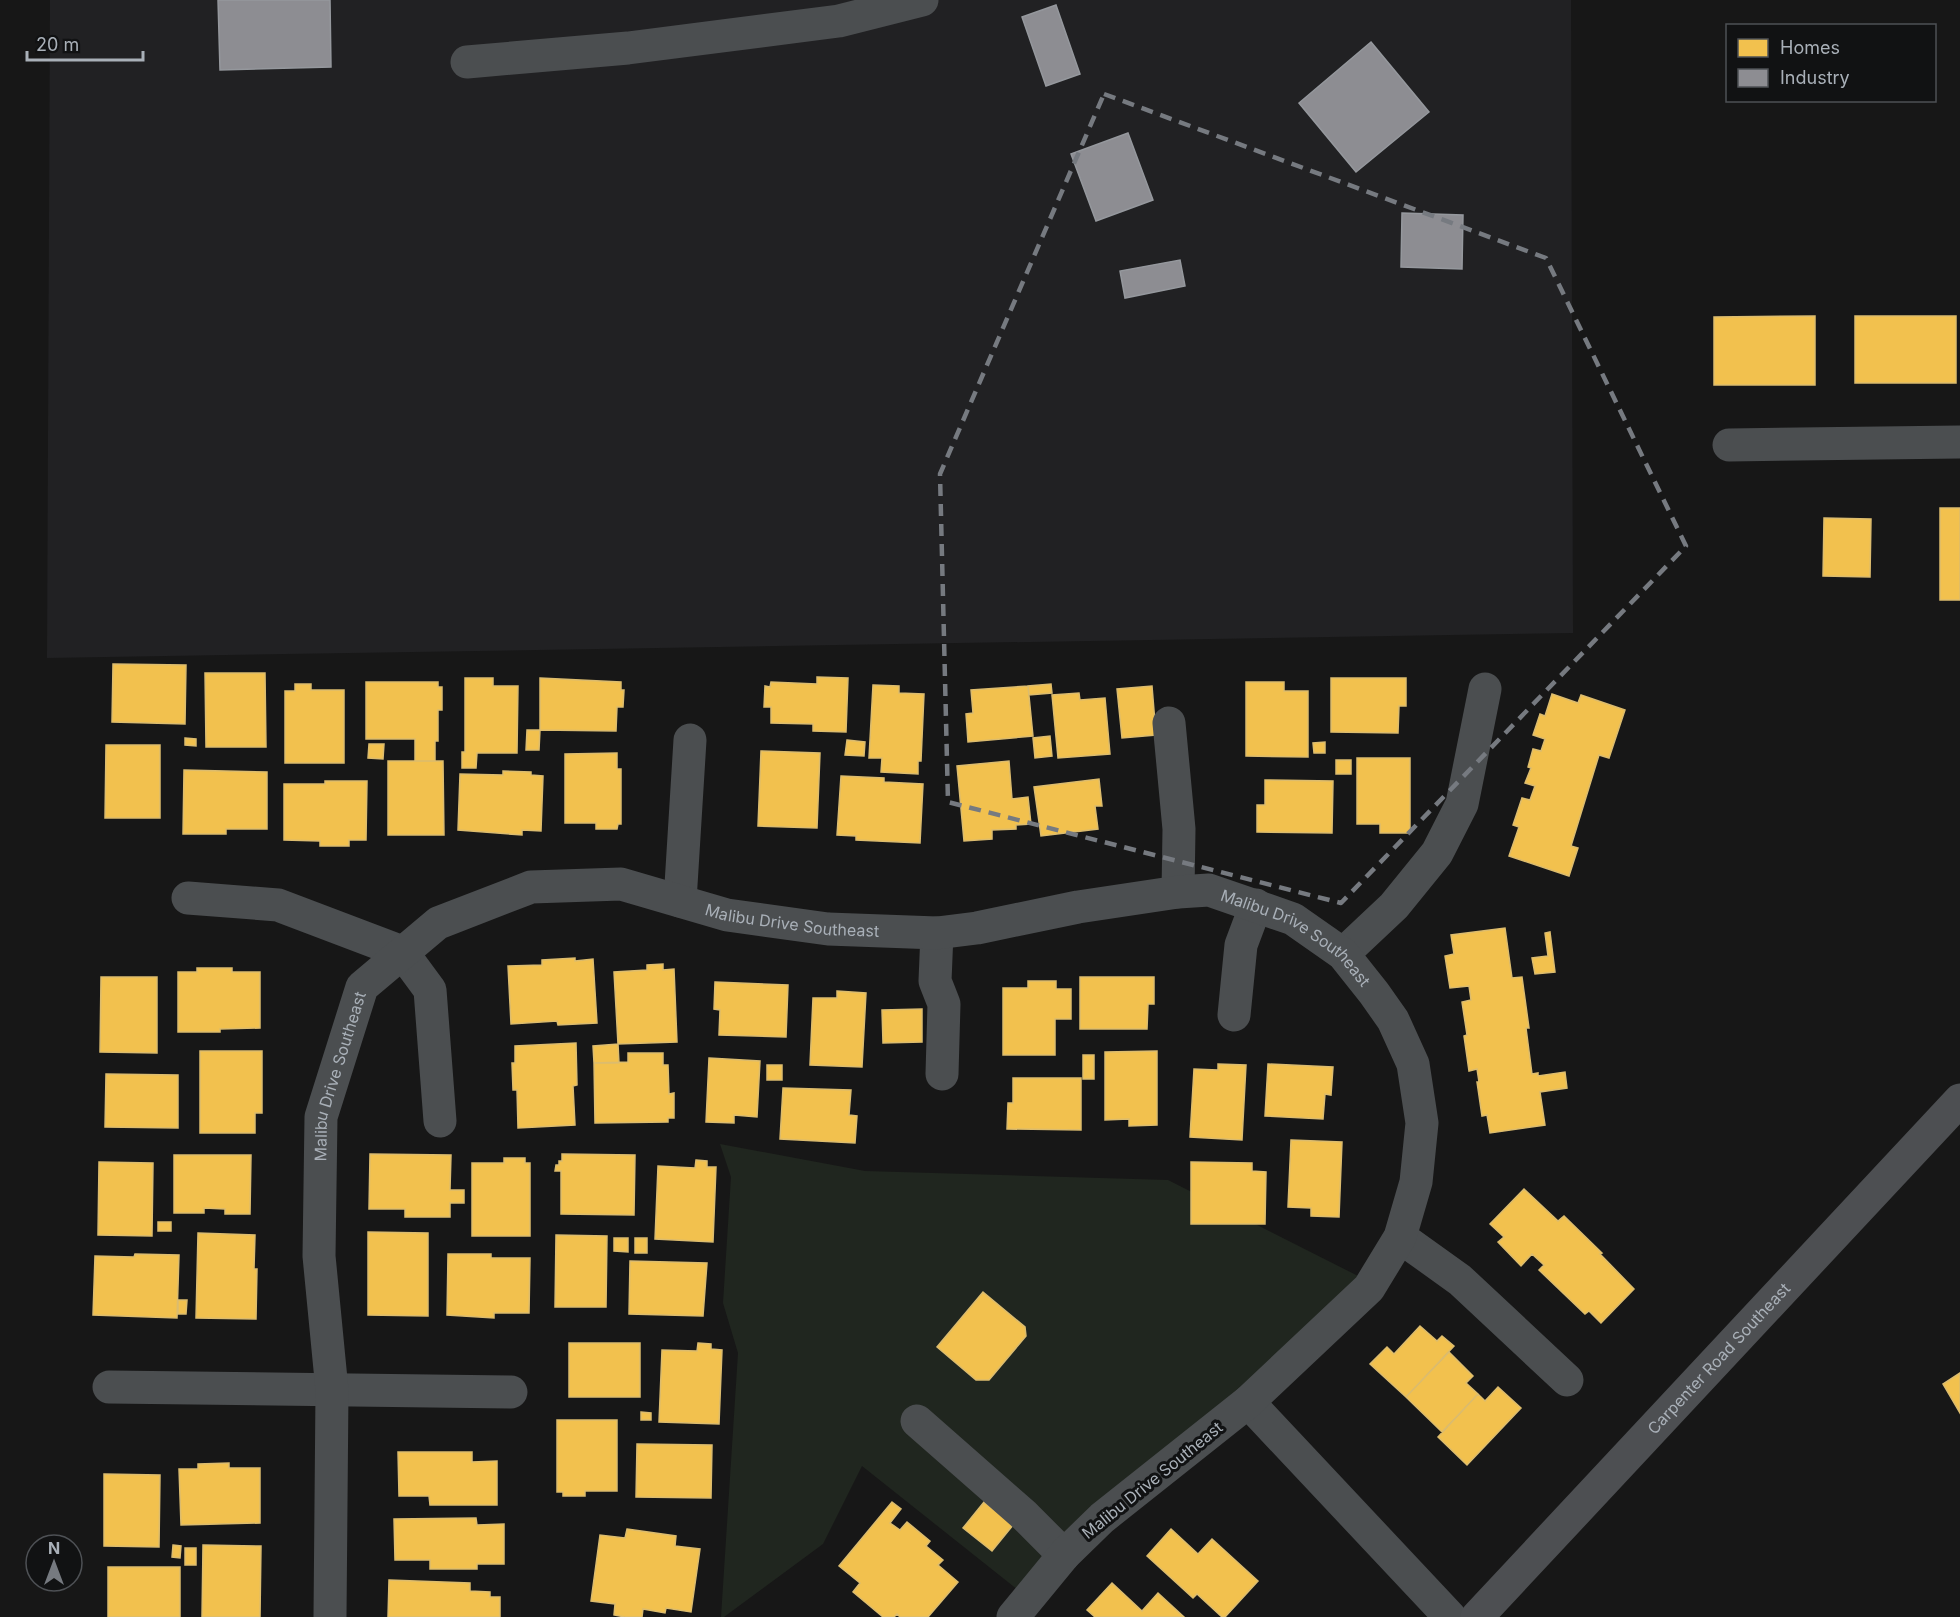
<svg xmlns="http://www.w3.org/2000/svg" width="1960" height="1617" viewBox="0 0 1960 1617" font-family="Inter,sans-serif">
	<rect width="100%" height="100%" fill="#171717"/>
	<path fill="#212123" d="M50 0H1571L1573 633 47 658Z"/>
	<path fill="#20261f" d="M720 1144 865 1171 1168 1180 1368 1281 1023 1594 862 1466 823 1544 724 1617H721L738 1353 723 1303 731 1177Z"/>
	<path fill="#f2c14e" stroke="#dcbc6e" stroke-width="1.5" d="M1815 316V385H1714V317Z
		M1855 316H1956V383H1855Z
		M1940 508H1960V600H1940Z
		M1824 518 1871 519 1870 577 1823 576Z
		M113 664 186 665 185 724 112 722Z
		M205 673H265L266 747H206Z
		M817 677 848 678 846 732 813 731V724L771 723V707H764L765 686 770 687 771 682 817 684Z
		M465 678H493V686H518L517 753H477L476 768H462V752H465Z
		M540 678 621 682V690H624L623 707H617L616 731 540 730Z
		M1331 678H1406V706H1399L1398 733 1331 732Z
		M366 682H438V687H442V710H438V741H435V761H415V739H366Z
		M1246 682H1284V691H1308V757L1246 756Z
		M295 684H311V690H344V763H285V691H295Z
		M1051 684 1052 693 1029 695 1028 686Z
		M873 685 899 686V693L924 694 921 761H918V774L881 772 882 758H869Z
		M1028 686 1033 736 968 742 966 714 973 713 971 690Z
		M1152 686 1156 735 1122 738 1117 689Z
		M1079 693 1080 700 1105 698 1110 754 1058 758 1052 695Z
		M1552 694 1578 703 1581 695 1625 710 1609 758 1599 755 1571 846 1578 848 1569 876 1509 856 1519 827 1513 825 1522 798 1530 800 1535 786 1525 783 1531 768 1528 767 1533 749 1541 751 1545 739 1533 735 1540 714 1545 716Z
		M527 730H540L539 750H526Z
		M1050 736 1052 756 1035 758 1033 738Z
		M185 738 196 739V746L185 745Z
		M847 740 865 742 864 756 845 755Z
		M1325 742V753H1314L1313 743Z
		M369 744H384L383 759 368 758Z
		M106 745H160V818H105Z
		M761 751 820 753 817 828 758 826Z
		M617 753V769H621V824H618L617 829H596V823H565V754Z
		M1357 758H1410V833H1380V824H1357Z
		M1336 760H1351V774H1336Z
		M388 761H443L444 835H388Z
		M1009 761 1012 799 1028 797 1031 824 1016 825V829L992 830V839L964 841 957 766Z
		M184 770 267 772V829H226V834H183Z
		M503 771 531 772V775L543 776 541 831 522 830V835L458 830 460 774 503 775Z
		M841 776 884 778V782L923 784 920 843 856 840V836L837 835Z
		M1099 779 1102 806H1095L1098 829 1041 836 1034 787Z
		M1265 780 1333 781 1332 833 1257 832V805H1265Z
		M325 781H367L366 840H349V846H320V841L284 840V784H325Z
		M1505 928 1512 978 1522 977 1529 1028H1526L1532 1074 1538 1073V1076L1565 1072 1567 1088 1540 1092 1545 1125 1490 1133 1487 1115 1482 1116 1477 1082H1479L1477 1069 1469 1071 1464 1036 1467 1035 1462 1002 1471 1000 1469 986 1450 988 1445 956 1454 954 1451 935Z
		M1550 932 1555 972 1535 974 1532 958 1548 956 1545 933Z
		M575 958V961L593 959 597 1023 558 1025 557 1021 511 1024 508 966 542 965V960Z
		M663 964V970L674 969 677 1042 618 1044 614 972 647 970V965Z
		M197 968H232V972H260V1028L220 1029V1032H178V972H197Z
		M101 977H157V1053L100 1052Z
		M1080 977H1154V1004H1148L1147 1029H1080Z
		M1028 981H1056V989H1071V1019H1055V1055H1003V988H1028Z
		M715 982 788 985 786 1037 719 1035 720 1010 714 1009Z
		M837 991 866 993 862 1067 810 1065 813 998H837Z
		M922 1009V1042L883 1043 882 1010Z
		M576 1043 577 1085 573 1086 575 1125 518 1128 517 1090H513L512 1063H515V1046Z
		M618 1044 619 1063H594L593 1046Z
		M200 1051H262V1113H255V1133H200Z
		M1157 1051V1125L1129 1126V1119L1105 1120V1052Z
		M628 1053H663V1065H668L669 1094 674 1093V1118H668V1122L595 1123 594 1063 628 1062Z
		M1083 1055H1094V1079H1083Z
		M709 1058 760 1061 757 1117 734 1115V1123L706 1122Z
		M1218 1064 1246 1065 1242 1140 1190 1137 1194 1069 1218 1070Z
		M1268 1064 1333 1067 1331 1095 1325 1094 1323 1119 1265 1116Z
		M767 1065H782V1080H767Z
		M106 1074 178 1075V1128L105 1127Z
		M1013 1078H1081V1130L1007 1129 1008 1103H1013Z
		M783 1088 851 1090 849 1115 857 1116 855 1143 780 1139Z
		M1291 1140 1342 1142 1339 1217 1311 1216V1208L1288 1207Z
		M370 1154 451 1155 450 1190H464V1203H450V1217H405V1209H369Z
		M562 1154 635 1155 634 1215 561 1214V1171H555L556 1165H559V1161H562Z
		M174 1155H251L250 1214H225V1209L204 1208V1213H174Z
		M504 1158H525V1163H530V1236H472V1163H504Z
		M696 1160 707 1161V1167H716L713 1242 655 1239 658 1166 695 1168Z
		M99 1162 153 1163 152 1236 98 1235Z
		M1191 1162 1252 1163V1171L1266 1172 1265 1224H1191Z
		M1524 1189 1558 1221 1564 1216 1602 1253 1600 1254 1634 1289 1601 1323 1589 1311 1585 1314 1539 1270 1544 1265 1532 1254 1521 1266 1498 1242 1504 1237 1490 1224Z
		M158 1222H171V1231H158Z
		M368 1232 428 1233V1316L368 1315Z
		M198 1233 255 1235 254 1269H257L256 1319 196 1318Z
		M556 1235 607 1236 606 1307H555Z
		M614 1238H628V1252L614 1251Z
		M635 1238H647V1253H635Z
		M135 1254 179 1255 177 1318 93 1315 95 1256 134 1257Z
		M448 1254H491V1258H530L529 1313H494V1318L447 1315Z
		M630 1261 707 1263 703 1316 629 1314Z
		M983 1292 1025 1327 1026 1336 989 1380H976L937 1347Z
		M178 1300H187L186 1314H178Z
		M1420 1326 1437 1341 1442 1336 1454 1346 1406 1397 1370 1364 1387 1347 1394 1354Z
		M569 1343H640V1397H569Z
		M698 1343 711 1344V1349L722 1350 719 1424 659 1422 662 1350 697 1351Z
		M1449 1352 1473 1376 1466 1383 1478 1394 1442 1432 1406 1397Z
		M1960 1373V1413L1943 1384Z
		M1498 1387 1521 1408 1467 1465 1438 1437 1478 1394 1485 1401Z
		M641 1412 651 1413V1420H641Z
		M557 1420H617V1491H585V1496H563V1492H557Z
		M637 1444 712 1445 711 1498 636 1497Z
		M398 1452H472V1462L497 1461V1505H430L429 1496H399Z
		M229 1463V1468H260V1523L181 1525 179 1469H198V1464Z
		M104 1474 160 1475 159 1547 104 1546Z
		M892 1502 901 1509 890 1523 900 1530 907 1522 930 1541 926 1546 943 1560 938 1565 958 1582 928 1617H900L897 1614 894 1617H883L853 1592 860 1583 839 1566Z
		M984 1502 1013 1525 992 1551 963 1528Z
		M476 1518 477 1525 504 1524V1564H477V1569H430V1560H395L394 1519Z
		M627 1529 676 1536 675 1546 700 1549 691 1612 666 1608 665 1613 643 1609 642 1617H625L614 1615 615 1604 591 1601 600 1535 625 1538Z
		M1171 1529 1198 1554 1212 1539 1258 1581 1225 1617H1222L1197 1594 1193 1598 1147 1556Z
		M173 1545 181 1546 180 1558 172 1557Z
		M203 1545 261 1546 260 1617H202Z
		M185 1548H196V1565H185Z
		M108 1567H180V1617H108Z
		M389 1580 470 1583V1591L490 1592V1597H500V1617H388Z
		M1112 1583 1142 1611 1158 1593 1184 1617H1095L1087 1610Z"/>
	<path fill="#8d8d92" stroke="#95989d" stroke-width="1.5" d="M218 0H330L331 67 220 70Z
		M1056 5 1080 74 1046 86 1022 17Z
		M1371 42 1429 112 1356 172 1299 103Z
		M1128 133 1153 200 1096 221 1071 154Z
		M1402 213 1463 215 1462 269 1401 267Z
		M1180 260 1185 286 1125 298 1120 271Z"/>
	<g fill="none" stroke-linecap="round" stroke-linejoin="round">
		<g stroke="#4b4e50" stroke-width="33">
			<path d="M467 62 628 48 839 21 922 0"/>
			<path d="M1729 445 1960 442"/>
			<path d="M1169 723 1179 829 1178 892"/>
			<path d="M188 898 278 905 402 952 430 990 440 1121"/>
			<path d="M680 901 690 740"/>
			<path d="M937 933 935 981 944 1004 942 1074"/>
			<path d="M1343 954 1394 906 1437 853 1462 804 1485 689"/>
			<path d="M1234 1015 1241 945 1256 905"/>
			<path d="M1400 1237 1460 1280 1567 1380"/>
			<path d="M109 1387 511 1392"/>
			<path d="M1248 1402 1450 1617"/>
			<path d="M917 1421 1024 1515 1064 1555"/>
			<path id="s1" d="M330 1617 332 1390 319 1256 321 1117 362 987 438 923 531 887 621 884 727 915 828 929 937 933 977 928 1078 907 1178 892 1209 890 1293 919 1343 954 1374 993 1393 1020 1413 1064 1422 1123 1416 1182 1400 1237 1369 1288 1248 1402 1102 1518 1064 1555 1013 1617"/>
		</g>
		<path stroke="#4d4f52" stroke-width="33" id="s2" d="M1477 1617 1960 1100"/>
	</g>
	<path fill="none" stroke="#767a80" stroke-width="4.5" stroke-dasharray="12 8" stroke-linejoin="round" d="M1104 94 1546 258 1686 546 1341 903 948 802 940 474Z"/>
	<g text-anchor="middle" stroke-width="6" stroke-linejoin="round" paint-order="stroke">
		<g font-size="16" fill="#a9b0b8" stroke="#111213">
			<text dy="6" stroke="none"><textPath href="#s1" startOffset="1102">Malibu Drive Southeast</textPath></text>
			<text dy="6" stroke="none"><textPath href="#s1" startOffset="1624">Malibu Drive Southeast</textPath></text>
			<text dy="6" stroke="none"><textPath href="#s1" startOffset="544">Malibu Drive Southeast</textPath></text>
			<text dy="6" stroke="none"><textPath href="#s2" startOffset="354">Carpenter Road Southeast</textPath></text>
			<text transform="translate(1152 1480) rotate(-39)" y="6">Malibu Drive Southeast</text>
		</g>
	</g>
	<rect x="1726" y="24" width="210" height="78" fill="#111213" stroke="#4e5155" stroke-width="1.5"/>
	<rect x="1738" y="39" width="30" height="18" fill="#f2c14e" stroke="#4e5155" stroke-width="1.5"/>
	<text x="1780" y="54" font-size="18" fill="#a9b0b8">Homes</text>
	<rect x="1738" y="69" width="30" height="18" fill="#8d8d92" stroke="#4e5155" stroke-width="1.5"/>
	<text x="1780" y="84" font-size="18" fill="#a9b0b8">Industry</text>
	<g transform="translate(54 1563)"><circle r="28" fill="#111213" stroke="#4e5155" stroke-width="1.5"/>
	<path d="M0-4.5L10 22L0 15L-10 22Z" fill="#767a80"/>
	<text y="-9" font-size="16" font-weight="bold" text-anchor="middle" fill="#a9b0b8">N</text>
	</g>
	<path d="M27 51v9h116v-9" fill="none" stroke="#a9b0b8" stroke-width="3"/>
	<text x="36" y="51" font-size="18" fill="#a9b0b8" stroke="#111213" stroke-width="4.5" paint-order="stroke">20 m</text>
</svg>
